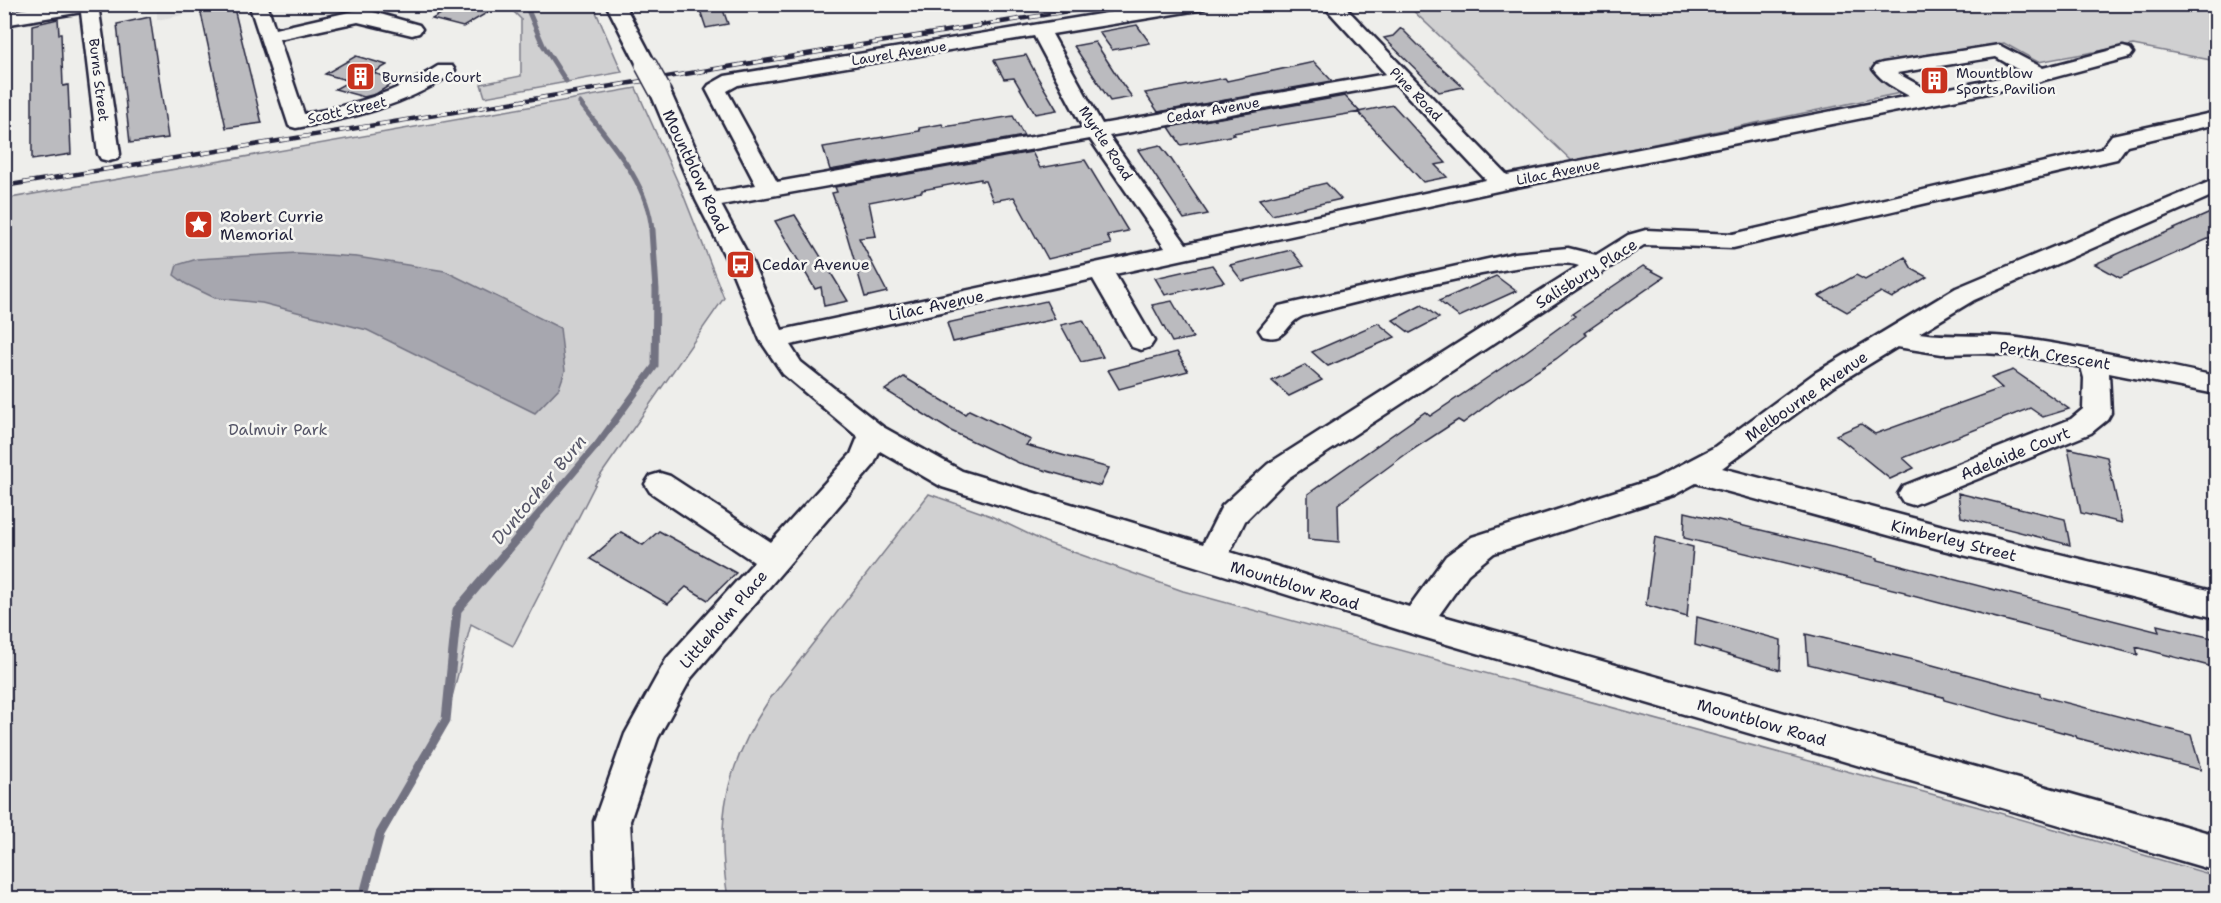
<svg xmlns="http://www.w3.org/2000/svg" width="2221" height="903" viewBox="0 0 2221 903" font-family="'Shantell Sans',sans-serif">
	<rect width="100%" height="100%" fill="#eeeeeb"/>
	<filter id="ink" filterUnits="userSpaceOnUse"><feTurbulence type="fractalNoise" baseFrequency=".0167" numOctaves="2"/><feDisplacementMap in="SourceGraphic" scale="12" xChannelSelector="R" yChannelSelector="G"/><feConvolveMatrix kernelMatrix="1 2 1 2 8 2 1 2 1" color-interpolation-filters="sRGB"/></filter>
	<g filter="url(#ink)">
		<path fill="#dfdfde" d="M157 5H249H233L157 20Z"/>
		<path fill="#d0d0d1" stroke="#797986" stroke-width="1.5" d="M507 5H593L622 72 485 97 481 84 521 76V19Z
			M1407 5H2216V61L2133 45 2038 62 2004 43 1875 65 1905 92 1572 161Z
			M636 88 683 194 724 298 598 479 513 646 471 624 446 720 380 834 363 898H5V199Z
			M929 494 991 516 1045 542 1183 591 1979 807 2216 876V898H728C715 819 725 767 769 700Z"/>
		<path fill="#a7a7af" stroke="#727281" stroke-width="1.5" d="M297 253 357 257 445 271 560 328 565 371 559 388 535 413 367 330 262 303 215 298 186 284 174 275 177 265 197 259Z"/>
		<g fill="none" stroke-linecap="round" stroke-linejoin="round">
			<path stroke="#727281" stroke-width="5" d="M522 4 528 10 543 45 566 81
				M580 103C609 141 648 181 652 231"/>
			<path stroke="#727281" stroke-width="7" d="M528 526 597 445 655 366 656 290 652 230"/>
			<path stroke="#727281" stroke-width="9" d="M363 898 380 834 446 720 457 610 530 524"/>
		</g>
		<path fill="#bbbbbf" stroke="#22223b" stroke-width="1.5" d="M199 4H233L262 123 226 128Z
			M458 4H462L490 11 463 27 432 19Z
			M698 4H721L728 24 706 28Z
			M150 17 168 138 130 143 117 24Z
			M58 19 59 34H61L63 86 68 85 71 154 32 160V25Z
			M1137 25 1150 43 1112 50 1099 32Z
			M1401 28 1434 61 1463 87 1439 92 1384 38 1393 36Z
			M1095 42 1123 85 1132 97 1110 101 1074 46Z
			M1026 55 1038 78 1057 110 1035 114 1014 78 1004 79 994 60Z
			M356 56 387 65 373 73 398 80 376 94 364 97 335 89 350 81 325 74Z
			M1314 62 1332 81 1158 112 1145 93 1225 78 1227 81Z
			M1345 96 1360 112 1233 133 1235 135 1181 145 1169 127Z
			M1393 105 1446 163 1435 165 1447 177 1423 182 1358 112Z
			M1013 116 1024 136 830 170 823 147 920 131 919 128 942 124 944 127Z
			M1160 145 1171 159 1208 214 1184 219 1138 150Z
			M1032 152 1040 168 1085 160 1128 231 1107 235 1111 244 1048 259 1014 197 993 201 985 181H981V179L922 190V192L869 202 876 236 859 238 887 292 865 297 846 232 832 193 837 192 835 187Z
			M1326 183 1341 199 1272 215 1259 199Z
			M2217 210V235L2120 278 2095 264Z
			M795 215 829 270 848 301 824 306 821 287 815 289 775 221Z
			M1291 250 1304 266 1242 281 1230 265Z
			M1905 257 1912 269 1927 277 1892 298 1881 292 1847 312 1819 296 1856 275 1865 280Z
			M1212 265 1224 282 1165 295 1155 278Z
			M1643 266 1664 277 1584 333 1587 335 1556 359 1509 389 1463 423 1458 420 1406 454 1338 504 1339 542 1308 539V494L1425 412 1430 416 1524 353 1575 316 1572 314Z
			M1496 276 1516 291 1459 317 1439 301Z
			M1046 301 1055 319 953 342 947 323Z
			M1172 301 1193 338 1172 342 1152 305Z
			M1422 305 1439 318 1410 333 1393 320Z
			M1083 320 1103 357 1081 362 1061 325Z
			M1378 323 1395 337 1328 366 1312 352Z
			M1177 352 1188 371 1119 389 1108 370Z
			M1305 365 1322 380 1289 396 1272 381Z
			M2013 370 2069 409 2043 417 2030 408 1903 458 1914 468 1890 479 1836 435 1861 424 1875 434 2002 388 1991 378Z
			M904 377 965 414 969 410 1031 440 1026 445 1109 468 1100 486 1019 463 951 431 885 390Z
			M2068 448 2107 457 2122 523 2081 513Z
			M1958 493 2065 519 2070 545 1961 517Z
			M1685 512 1878 558V560L2159 632 2157 625 2217 639V668L2136 647 2138 655 1905 594V592L1684 538Z
			M659 531 736 573 708 600 686 587 668 604 590 559 621 532 643 545Z
			M1655 537 1693 547 1687 617 1646 605Z
			M1697 617 1781 640 1780 670 1695 645Z
			M1806 634 1914 660 2040 694V696L2191 735 2201 770 2077 738 2076 736 1944 700 1943 697 1808 664Z"/>
		<g fill="none" stroke-linecap="round" stroke-linejoin="round">
			<defs>
				<path id="minor" d="M80 4 98 5 120 154 117 159 109 161 101 159 98 154Z
					M249 4H267L275 29 358 10H366L419 25 422 29 419 33 412 35 358 22 279 39 304 114C353 105 396 93 438 66H452L455 70 452 74C404 106 352 118 296 128L289 126Z
					M606 4H624L656 65 653 69H639Z
					M1161 4H1207L1205 8 1198 10 1052 34 1102 124 1386 74 1322 4H1342L1507 175 1909 96C1895 88 1882 82 1873 69L1876 65 1883 63 1999 45 2043 68 2123 47 2130 49 2133 53 2130 57 2018 87 1502 190 1115 274 1154 341 1150 347 1141 350 1132 347 1093 279 790 345 801 362 883 427 962 471 1203 544 1222 506 1268 464 1579 266C1549 251 1347 305 1303 316 1284 323 1288 343 1263 336L1259 330 1279 306 1515 253 1568 248 1596 255 1628 235 1646 230 1733 234 2101 149 2112 135 2216 112V124L2127 145 2117 159 1733 248 1644 245 1288 478 1245 521 1230 552 1409 607 1446 556 1472 537 1654 479 1713 448 1815 373 1956 288 2216 179V194L1974 300 1919 333C1954 338 1990 333 2025 339 2089 348 2153 363 2216 376V394L2109 373 2111 413 2107 420 2091 433 1913 505 1903 502 1898 494 1903 486 2071 419 2083 409 2084 378 2081 367 2024 356 1984 353 1942 354 1897 347 1835 385 1722 468 1939 525 2216 592V618L1939 549 1696 483 1674 495 1494 553 1468 574 1439 615 2216 835V871L1416 635 942 487 880 451 873 466 691 678 658 738 630 821 634 898H596L594 821 625 734 667 658 754 562 650 492 645 484 650 476 660 473 670 476 771 542 851 454 858 437 783 374 760 340 729 264 696 200 649 89 652 85H666L669 89 715 192 756 185 706 89 709 85 725 76ZM1034 36 1083 128 777 182 727 91 738 85ZM1996 57 2024 73 1931 92 1897 73ZM1396 84 1486 180 1186 244 1109 136ZM1090 139 1165 248 782 330 753 264 721 205Z"/>
				<path id="major" d="M52 4H104L102 9 94 10 4 25V12Z"/>
			</defs>
			<use href="#minor" stroke="#22223b" stroke-width="5"/>
			<use href="#major" stroke="#22223b" stroke-width="5"/>
			<use href="#minor" fill="#f6f6f2" fill-rule="evenodd"/>
			<use href="#major" fill="#f6f6f2" fill-rule="evenodd"/>
			<defs>
				<path id="rail" d="M4 186 1111 4"/>
			</defs>
			<use href="#rail" stroke="#22223b" stroke-width="4.5"/>
			<use href="#rail" stroke="#f6f6f2" stroke-width="3" stroke-dasharray="10" stroke-linecap="butt"/>
			<defs>
				<path id="minor-bridge" d="M646 65 659 89"/>
			</defs>
			<use href="#minor-bridge" stroke="#22223b" stroke-width="24" stroke-linecap="butt"/>
			<use href="#minor-bridge" stroke="#f6f6f2" stroke-width="21"/>
		</g>
	</g>
	<defs>
		<symbol id="building-square" viewBox="-11 -11 22 22"><rect x="-9" y="-9" width="18" height="18" rx="4" fill="#c8321e" stroke="#f6f6f2"/><path d="M-4-6H4V6H1V3H-1V6H-4ZM-2.5-4.3h1.7v1.8h-1.7ZM.8-4.3h1.7v1.8H.8ZM-2.5-1h1.7V.8h-1.7ZM.8-1h1.7V.8H.8Z" fill="#fff"/></symbol>
		<symbol id="sight-square" viewBox="-11 -11 22 22"><rect x="-9" y="-9" width="18" height="18" rx="4" fill="#c8321e" stroke="#f6f6f2"/><path d="M0-6L1.8-2.2L6-1.7L2.9 1.2L3.7 5.4L0 3.3L-3.7 5.4L-2.9 1.2L-6-1.7L-1.8-2.2Z" fill="#fff"/></symbol>
		<symbol id="bus-square" viewBox="-11 -11 22 22"><rect x="-9" y="-9" width="18" height="18" rx="4" fill="#c8321e" stroke="#f6f6f2"/><path d="M-5-6H5V4H4V6H2V4H-2V6H-4V4H-5ZM-3.5-4V0h7V-4ZM-3.5 1.2v1.5H-2V1.2ZM2 1.2v1.5H3.5V1.2Z" fill="#fff"/></symbol>
	</defs>
	<g fill-rule="evenodd">
		<use href="#building-square" x="344" y="60" width="33" height="33"/>
		<use href="#building-square" x="1918" y="64" width="33" height="33"/>
		<use href="#sight-square" x="182" y="208" width="33" height="33"/>
		<use href="#bus-square" x="724" y="248" width="33" height="33"/>
	</g>
	<g text-anchor="middle" stroke-width="5" stroke-linejoin="round" paint-order="stroke">
		<g font-size="14" fill="#22223b" stroke="#f6f6f2">
			<text transform="translate(899 53) rotate(-9)" y="5">Laurel Avenue</text>
			<text transform="translate(99 80) rotate(83)" y="5">Burns Street</text>
			<text transform="translate(1416 94) rotate(46)" y="5">Pine Road</text>
			<text transform="translate(347 110) rotate(-13)" y="5">Scott Street</text>
			<text transform="translate(1213 110) rotate(-10)" y="5">Cedar Avenue</text>
			<text transform="translate(1106 143) rotate(57)" y="5">Myrtle Road</text>
			<text transform="translate(1558 172) rotate(-11)" y="5">Lilac Avenue</text>
		</g>
		<g font-size="14" fill="#22223b" stroke="#f6f6f2" text-anchor="start">
			<text x="1956" y="78">Mountblow<tspan x="1956" dy="16">Sports Pavilion</tspan></text>
			<text x="382" y="82">Burnside Court</text>
		</g>
		<g font-size="16" fill="#22223b" stroke="#f6f6f2">
			<text transform="translate(696 171) rotate(65)" y="6">Mountblow Road</text>
			<text transform="translate(1586 273) rotate(-32)" y="6">Salisbury Place</text>
			<text transform="translate(936 305) rotate(-12)" y="6">Lilac Avenue</text>
			<text transform="translate(2055 355) rotate(9)" y="6">Perth Crescent</text>
			<text transform="translate(1806 396) rotate(-35)" y="6">Melbourne Avenue</text>
			<text transform="translate(2015 453) rotate(-22)" y="6">Adelaide Court</text>
			<text transform="translate(1954 540) rotate(14)" y="6">Kimberley Street</text>
			<text transform="translate(1295 585) rotate(17)" y="6">Mountblow Road</text>
			<text transform="translate(723 619) rotate(-49)" y="6">Littleholm Place</text>
			<text transform="translate(1762 722) rotate(16)" y="6">Mountblow Road</text>
		</g>
		<g font-size="16" fill="#22223b" stroke="#f6f6f2" text-anchor="start">
			<text x="220" y="222">Robert Currie<tspan x="220" dy="18">Memorial</tspan></text>
			<text x="762" y="270">Cedar Avenue</text>
		</g>
		<g font-size="16" fill="#565668" stroke="#f6f6f2">
			<text x="278" y="435">Dalmuir Park</text>
		</g>
		<g font-size="18" font-style="italic" fill="#575769" stroke="#f6f6f2">
			<text transform="translate(539 490) rotate(-50)" y="6">Duntocher Burn</text>
		</g>
	</g>
	<rect width="2221" height="903" fill="none" stroke="#f6f6f2" stroke-width="24"/>
	<rect x="12" y="12" width="2197" height="879" fill="none" stroke="#22223b" stroke-width="2" filter="url(#ink)"/>
</svg>
